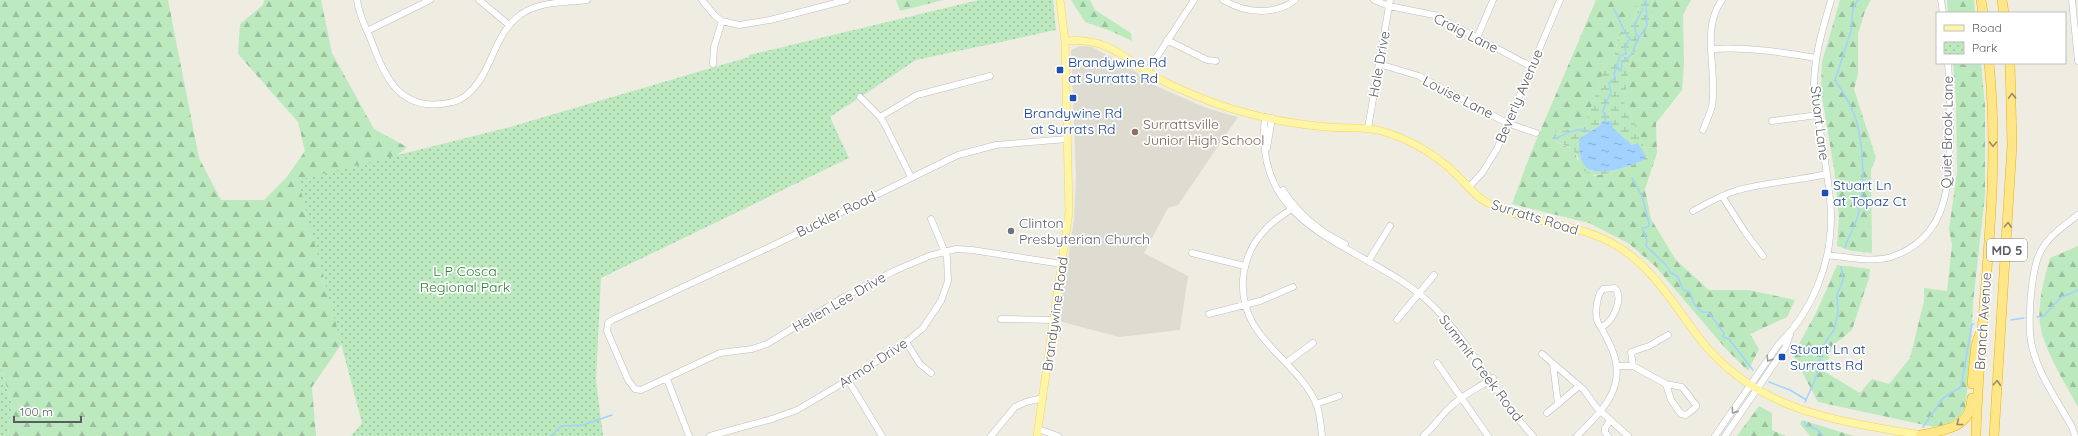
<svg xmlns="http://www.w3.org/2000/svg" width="2078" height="436" viewBox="0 0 2078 436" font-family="Quicksand,sans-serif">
	<defs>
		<pattern id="forest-firs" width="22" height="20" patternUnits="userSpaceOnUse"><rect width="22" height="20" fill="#bce9be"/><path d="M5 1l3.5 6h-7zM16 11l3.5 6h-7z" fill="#9cc09e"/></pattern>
		<pattern id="wetland-marsh" width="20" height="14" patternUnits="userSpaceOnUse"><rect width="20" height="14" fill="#bce9be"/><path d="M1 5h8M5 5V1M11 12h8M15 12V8" fill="none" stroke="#9cc09e"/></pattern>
		<pattern id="park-dots" width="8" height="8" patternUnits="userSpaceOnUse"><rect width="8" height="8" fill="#bce9be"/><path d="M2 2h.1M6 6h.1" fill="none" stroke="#9cc09e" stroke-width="1.8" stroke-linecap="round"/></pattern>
		<pattern id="water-ripples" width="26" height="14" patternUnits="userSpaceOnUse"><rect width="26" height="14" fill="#a2d2ff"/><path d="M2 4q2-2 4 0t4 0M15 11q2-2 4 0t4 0" fill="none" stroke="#87aed2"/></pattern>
	</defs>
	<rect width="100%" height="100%" fill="#efede2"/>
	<path fill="#dedcd1" d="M1080 46 1092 47 1130 68 1156 86 1209 109 1238 117 1178 205 1168 208 1144 253 1188 276 1180 330 1119 337 1059 321 1074 219 1076 176 1071 50Z"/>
	<path fill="url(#forest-firs)" d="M0 0H168L199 158 221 200H264L286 178 305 151 298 122 238 54 240 24 263 5 264 0H321L332 53 374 129 407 147 328 213 353 327 312 387 316 436H8L12 405 0 365Z
		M896 0H943L900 11Z
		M1071 0H1090L1095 10 1131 33 1132 41 1111 31 1085 22Z
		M1596 0H1633L1639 7 1633 20 1618 38 1615 54 1605 66 1585 126 1554 133 1552 137 1553 140 1575 151 1577 159 1594 176 1612 172 1648 159 1646 150 1624 102 1630 62 1652 19 1651 0H1691L1683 15 1684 63 1682 90 1656 123 1657 153 1645 189 1651 219 1676 260 1709 290H1749L1795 300 1787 317 1750 334 1759 349 1748 371 1726 349 1655 266 1628 243 1589 223 1512 204 1530 155Z
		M1840 0H1871L1865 11 1858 34V74L1854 89 1876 158 1871 169 1872 253 1852 251 1837 246 1839 216 1834 169 1821 91 1822 62Z
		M1947 0H1974L1975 13H1948Z
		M1953 63H1981L1985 106V195L1973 303 1970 368 1965 408 1959 417 1947 425 1934 427 1818 402 1793 355 1817 311 1837 265 1870 269 1869 278 1852 330 1832 346 1825 372 1860 393 1872 379 1889 384 1910 358 1924 301V288L1947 291 1952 245 1949 229 1957 172 1956 100Z
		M2078 246V407C2065 383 2044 350 2040 324 2037 305 2045 275 2050 258Z
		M1759 406 1772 413V430L1786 436H1737Z
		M1802 420 1854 436H1810L1800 424Z"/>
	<path fill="url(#wetland-marsh)" fill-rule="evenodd" d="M1633 0H1651L1652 19 1630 62 1624 102 1646 150 1648 159C1638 165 1596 180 1587 173 1579 168 1580 159 1575 152 1571 147 1559 143 1553 140L1552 137 1554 133 1585 126 1605 66 1615 54 1618 38 1633 20 1639 8 1636 6 1624 14ZM1603 121 1632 145 1638 144 1645 159C1629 168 1610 172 1592 171L1580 156 1579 139 1599 126Z"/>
	<path fill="url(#park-dots)" d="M979 0H1053L1056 30 916 60 830 117 849 158 601 278 596 380 603 436H351L362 423 298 180 510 127 749 57V55Z
		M0 365 12 405 8 436H0Z"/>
	<path fill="url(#water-ripples)" d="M1603 121H1611L1613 128 1632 145 1638 143 1645 155V159C1632 166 1596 179 1585 166 1579 159 1579 148 1579 139L1599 126Z"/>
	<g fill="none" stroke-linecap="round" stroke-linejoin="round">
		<path stroke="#a2d2ff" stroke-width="1.5" d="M1639 37 1636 34 1635 24 1643 8
			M1616 68 1621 71 1622 63 1631 55 1638 39 1647 26 1646 0
			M1606 121 1603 110 1611 92 1609 83 1615 78 1614 74 1620 56 1626 54 1625 48 1630 38 1627 36 1614 9
			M1554 137 1557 138C1568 132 1579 127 1591 132
			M1632 178 1642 196 1649 223 1648 227 1642 228 1647 241 1646 246 1666 265 1670 272 1678 277 1683 290 1690 292 1694 304 1702 312H1708L1724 333 1723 337 1729 339 1753 370
			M1845 248C1848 236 1856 226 1858 214 1865 187 1864 151 1857 123 1853 108 1844 93 1835 80L1851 31 1853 8 1858 0
			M2037 317 2044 316 2060 298 2078 290
			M2011 320 2024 318
			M1769 382 1790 390 1805 399
			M1805 402 1815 380 1824 344 1834 330 1838 313 1837 295 1843 280 1841 267
			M1805 422V425L1816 429 1823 436
			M1923 427 1943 398 1961 387 1972 324H1974
			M551 436 561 426 583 425 612 415"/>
		<defs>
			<path id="minor" d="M357 0C359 15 365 26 371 40 384 74 397 109 442 104 453 103 464 99 471 91 493 69 494 34 520 15 538 1 565 3 587 0
				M479 0 509 25
				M702 0 715 16 722 21 739 25 770 20 847 0
				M1223 0C1245 13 1274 16 1295 0
				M1374 0 1389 6 1434 15 1532 67
				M1941 0 1943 13
				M2072 0 2078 61
				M367 31 430 0
				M1477 38 1493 0
				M1167 40 1207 60 1216 61
				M1713 49C1748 47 1781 52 1816 58
				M713 64 714 47 722 21
				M1379 64 1419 76 1507 123 1536 133
				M1147 72 1194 0
				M860 97 880 117 885 125 911 177
				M880 117 917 95 990 76
				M1265 117C1251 238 1371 242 1436 309 1473 347 1496 397 1533 436
				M1772 121 1818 115
				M1368 128 1390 0
				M1703 130C1706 122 1710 114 1712 106 1718 71 1700 30 1722 0
				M1267 148 1272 118
				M1469 187 1482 173 1497 149 1560 0
				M1283 190C1298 214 1319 231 1345 244
				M1722 196 1745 232 1763 256
				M1294 207C1284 215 1273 220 1265 230 1252 243 1245 260 1243 279 1239 339 1294 356 1316 403 1320 413 1321 426 1322 436
				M1693 211C1707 203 1722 195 1738 190 1767 182 1797 181 1826 174
				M1192 253 1245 266
				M1827 255C1847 257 1871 263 1891 257 1948 238 1949 186 1950 136 1950 112 1950 87 1948 63
				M1369 260 1390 226
				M1062 264 972 250 956 249 929 256 894 271 844 297 767 344 752 349 720 353 641 390 635 389 628 380 607 331 608 323 612 320 774 245 958 155 996 145 1067 139
				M1615 288C1624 298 1613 323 1601 327 1593 320 1596 296 1603 289Z
				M1209 314 1260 301 1293 287
				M1001 319 1054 320
				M1397 320 1434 275
				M906 342 920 364 931 373
				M1542 354 1584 390 1596 407 1628 436
				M1286 363 1313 343
				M1437 363 1488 436
				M1553 364 1558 404
				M1617 366H1633L1666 384 1682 387 1696 405V407L1686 415 1681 414 1671 400 1666 384
				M1633 366 1631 352 1649 346 1668 335
				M667 379 689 436
				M848 380 882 436
				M1316 404 1339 396
				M1547 413 1579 386
				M1038 429 1058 436
				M1424 435C1433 428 1439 418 1447 410 1460 396 1478 388 1493 378
				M710 436 772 419 797 410 848 380 906 342 923 328 941 301 948 281 947 257 931 219
				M991 436 1015 407 1026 402 1043 398
				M1577 436C1598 415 1624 392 1615 358 1612 347 1606 337 1601 327
				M1608 436 1605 432V428L1610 421
				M1715 436 1778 345C1812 312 1831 265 1831 218 1831 191 1825 163 1821 137 1819 120 1815 103 1814 86 1814 56 1823 28 1831 0
				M1725 436 1785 348 1790 335
				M2075 436 2072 427C2056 398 2032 366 2030 333 2029 320 2030 307 2031 294 2036 248 2042 242 2078 215"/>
			<path id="major" d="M1065 41C1112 37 1125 61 1163 81 1180 90 1199 97 1217 104 1252 116 1291 124 1328 127 1345 129 1364 126 1381 131 1410 139 1436 155 1457 175 1466 184 1475 196 1486 202 1525 223 1573 222 1612 243 1654 266 1675 308 1704 344 1763 414 1841 421 1926 436
				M1037 436 1069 212 1065 41 1060 0"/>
			<path id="highway" d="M1981 0 1983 13
				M2002 0 2004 13
				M1972 384 1976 345 1980 333
				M1921 435C1945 430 1971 428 1972 398
				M1976 436C1979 312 2002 188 1989 63
				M1994 436 2012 145 2010 63"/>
		</defs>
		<use href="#minor" stroke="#babcc2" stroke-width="7"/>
		<use href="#major" stroke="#fdd44d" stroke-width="8"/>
		<use href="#highway" stroke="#f1b100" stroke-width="10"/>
		<use href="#minor" stroke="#fff" stroke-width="6"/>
		<use href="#major" stroke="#fff5a7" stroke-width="7"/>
		<use href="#highway" stroke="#ffe789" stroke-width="9"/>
	</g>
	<defs><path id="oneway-chevron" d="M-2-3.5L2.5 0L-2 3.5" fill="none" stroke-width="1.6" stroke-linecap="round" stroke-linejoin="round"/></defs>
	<g stroke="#948e71">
		<use href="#oneway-chevron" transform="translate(2012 96) rotate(-92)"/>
		<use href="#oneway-chevron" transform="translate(1993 144) rotate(91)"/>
		<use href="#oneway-chevron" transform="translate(2008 225) rotate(-87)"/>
		<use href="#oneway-chevron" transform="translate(1997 383) rotate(-85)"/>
		<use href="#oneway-chevron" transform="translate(1959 423) rotate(143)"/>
	</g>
	<g stroke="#9c9ea2">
		<use href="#oneway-chevron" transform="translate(1769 359) rotate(124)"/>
		<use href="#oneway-chevron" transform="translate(1734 411) rotate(125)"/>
	</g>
	<g fill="#1a4fb4" stroke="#fff" stroke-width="1.5">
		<rect x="1056" y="66" width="8" height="8" rx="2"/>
		<rect x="1069" y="94" width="8" height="8" rx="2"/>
		<rect x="1821" y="189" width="8" height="8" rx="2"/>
		<rect x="1778" y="353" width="8" height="8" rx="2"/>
	</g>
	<circle fill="#8d6e63" stroke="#fff" stroke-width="1.5" cx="1135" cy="132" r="4"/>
	<circle fill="#6b7280" stroke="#fff" stroke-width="1.5" cx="1011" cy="231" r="4"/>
	<g text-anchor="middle" stroke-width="3.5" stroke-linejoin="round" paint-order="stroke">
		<rect fill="#fff" stroke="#8c8e92" stroke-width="1" x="1987" y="239" width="40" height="22" rx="3"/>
		<g font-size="13" font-weight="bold" fill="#5a5e64">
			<text x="2007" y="255">MD 5</text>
		</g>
		<g font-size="14" fill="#5a5e64" stroke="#fff">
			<text transform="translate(1466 33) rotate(27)" y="5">Craig Lane</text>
			<text transform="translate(1379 64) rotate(-80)" y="5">Hale Drive</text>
			<text transform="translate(1519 96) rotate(-67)" y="5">Beverly Avenue</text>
			<text transform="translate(1458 97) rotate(27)" y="5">Louise Lane</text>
			<text transform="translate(1820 123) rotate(83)" y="5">Stuart Lane</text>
			<text transform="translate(1947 132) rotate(-89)" y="5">Quiet Brook Lane</text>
			<text transform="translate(836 214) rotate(-26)" y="5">Buckler Road</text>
			<text transform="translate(1535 217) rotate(17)" y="5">Surratts Road</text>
			<text transform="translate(839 302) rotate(-30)" y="5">Hellen Lee Drive</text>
			<text transform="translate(1055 314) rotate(-82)" y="5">Brandywine Road</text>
			<text transform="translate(1983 321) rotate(-86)" y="5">Branch Avenue</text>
			<text transform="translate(873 363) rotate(-33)" y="5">Armor Drive</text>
			<text transform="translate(1481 368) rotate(53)" y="5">Summit Creek Road</text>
		</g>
		<g font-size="14" fill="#164399" stroke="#fff" text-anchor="start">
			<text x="1068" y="67">Brandywine Rd<tspan x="1068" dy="16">at Surratts Rd</tspan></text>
			<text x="1073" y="118" text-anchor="middle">Brandywine Rd<tspan x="1073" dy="16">at Surrats Rd</tspan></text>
			<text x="1833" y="190">Stuart Ln<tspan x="1833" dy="16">at Topaz Ct</tspan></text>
			<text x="1790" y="354">Stuart Ln at<tspan x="1790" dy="16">Surratts Rd</tspan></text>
		</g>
		<g font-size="14" fill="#785e54" stroke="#fff" text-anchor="start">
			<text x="1143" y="129">Surrattsville<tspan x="1143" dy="16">Junior High School</tspan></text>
		</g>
		<g font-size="14" fill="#5b616d" stroke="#fff" text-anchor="start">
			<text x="1019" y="228">Clinton<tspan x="1019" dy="16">Presbyterian Church</tspan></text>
		</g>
		<g font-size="14" fill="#2c8234" stroke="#fff">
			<text x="465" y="276">L P Cosca<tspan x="465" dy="16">Regional Park</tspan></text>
		</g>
	</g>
	<rect x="1936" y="12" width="130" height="52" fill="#ffffff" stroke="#bdbfc1"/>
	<rect x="1944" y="25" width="20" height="6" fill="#fff5a7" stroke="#bdbfc1"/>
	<text x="1972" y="32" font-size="12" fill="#5a5e64">Road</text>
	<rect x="1944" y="42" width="20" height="12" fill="url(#park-dots)" stroke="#bdbfc1"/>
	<text x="1972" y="52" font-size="12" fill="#5a5e64">Park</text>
	<path d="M14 416v6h67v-6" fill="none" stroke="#5a5e64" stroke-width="2"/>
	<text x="20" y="416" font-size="12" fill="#5a5e64" stroke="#ffffff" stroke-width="3" paint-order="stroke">100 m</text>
</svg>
